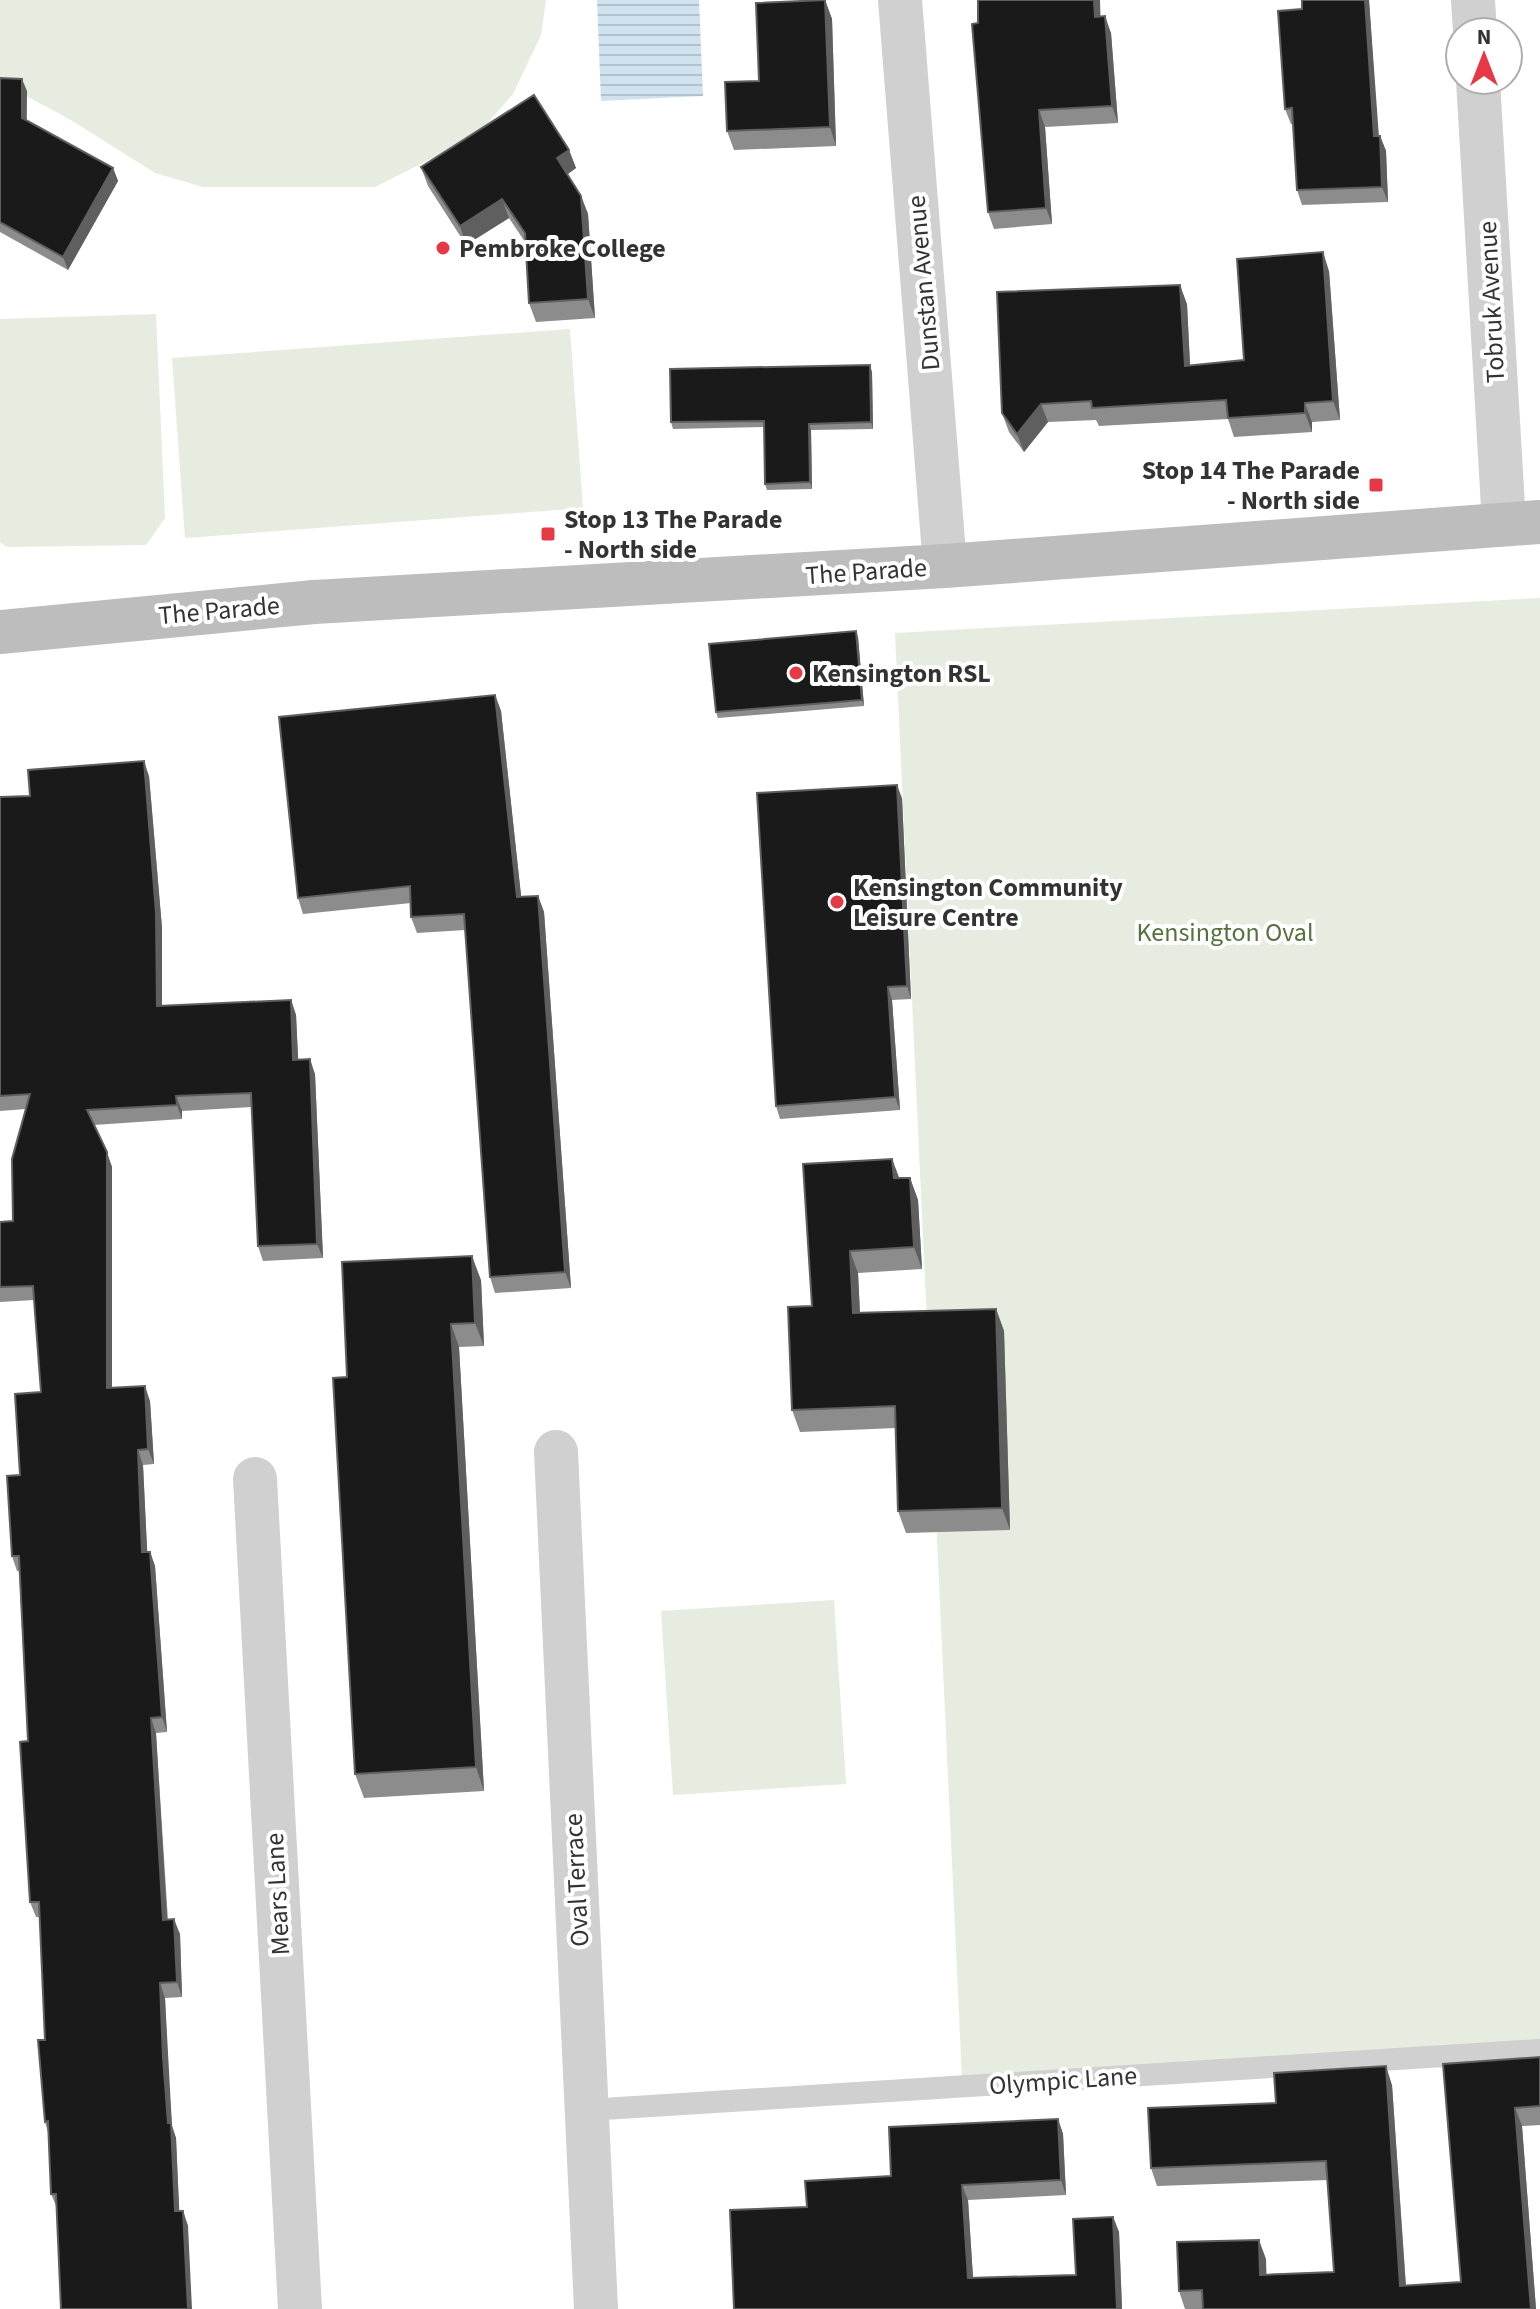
<svg xmlns="http://www.w3.org/2000/svg" width="1540" height="2309" viewBox="0 0 1540 2309" font-family="'Source Sans 3',sans-serif">
	<defs>
		<pattern id="water-rules" width="6" height="5" patternUnits="userSpaceOnUse" patternTransform="scale(2)"><rect width="6" height="5" fill="#cfe2ee"/><path d="M0 2.5h6" fill="none" stroke="#b2c2cd"/></pattern>
	</defs>
	<rect width="100%" height="100%" fill="#fff"/>
	<path fill="#e6ecdf" d="M0 0H546L541 35 513 94 476 136 375 187H203L155 173 71 120 0 82Z
		M156 314 165 518 146 545 7 547 0 542V319Z
		M570 329 583 508 185 538 172 358Z
		M1540 598V2050L962 2079 895 633Z
		M834 1600 846 1784 673 1795 661 1611Z"/>
	<path fill="url(#water-rules)" d="M597 0H699L703 96 601 101Z"/>
	<g fill="none" stroke-linecap="round" stroke-linejoin="round">
		<path stroke="#d0d0d0" stroke-width="22" d="M587 2110 1540 2050"/>
		<path stroke="#d0d0d0" stroke-width="44" d="M900 0 945 566
			M1473 0 1475 32
			M1478 80 1504 524
			M556 1452 596 2309
			M255 1479 300 2309"/>
		<path stroke="#bdbdbd" stroke-width="44" d="M0 632 314 602 945 566 1540 522"/>
	</g>
	<path fill="#8c8c8c" d="M825 0 832 19 836 146 734 150 727 131 759 81Z
		M1100 0V17L1111 33 1118 123 1045 127 1052 224 994 229 988 212 978 23Z
		M1302 0H1369L1378 136H1380L1386 151 1388 202 1302 205 1297 190 1293 124H1291L1285 109 1302 9Z
		M0 78 27 91V120L113 168 118 181 68 270 0 232Z
		M569 150 576 168 567 174 581 196 588 214 595 318 536 322 529 303 525 242 509 218 466 245 428 186 421 167Z
		M1329 271 1340 420 1312 422V432L1234 437 1228 419 1099 426 1096 420 1048 422 1024 452 1009 432 1002 413 1187 304 1190 365 1244 360Z
		M872 372 873 429 811 430 812 489 767 490 765 484 764 427 673 429 671 422Z
		M858 637 864 706 718 718 716 712Z
		M495 695 501 711 521 897 538 896 544 912 571 1288 495 1293 490 1277 465 930 417 933 411 917V903L303 914 298 898Z
		M149 776 162 928V1006L291 1000 296 1015 298 1060 315 1074 323 1258 263 1261 258 1246 252 1107 182 1111V1119L94 1125 112 1167V1388L150 1401 154 1464 143 1465 147 1552H150L155 1566 167 1732 156 1733 168 1920 180 1934 182 1997 165 1998 168 2072 172 2126 176 2138 179 2211H183L188 2226 57 2208 51 2194 48 2132 45 2122V2040L40 1917H36L30 1902 28 1741 19 1571H17L12 1556 20 1475 41 1392 34 1300 0 1302V1222L13 1221 26 1109 0 1111V797L30 796Z
		M902 798 911 999 892 1000 900 1110 780 1119 776 1106Z
		M892 1159 899 1178H910L918 1200 922 1269 858 1273 860 1313 996 1309 1004 1331 1010 1530 906 1533 898 1511 896 1428 800 1432 792 1410 812 1306Z
		M481 1280 484 1346 459 1347 484 1791 364 1798 355 1774 347 1377Z
		M1540 2057V2125L1522 2126 1536 2309H1185L1179 2291 1266 2259V2274L1334 2272 1328 2180 1157 2186 1151 2168 1276 2103 1392 2085 1406 2285 1461 2282 1443 2064Z
		M1058 2119 1063 2134 1066 2195 968 2200 973 2278 1076 2275 1113 2217 1119 2232 1122 2309H734L807 2207 891 2176Z"/>
	<path fill="#5f5f5f" d="M825 0 832 19 836 146 830 127Z
		M1094 0H1100L1101 34 1095 17Z
		M1365 0H1369L1380 151 1374 136Z
		M1105 16 1111 33 1118 123 1112 106Z
		M22 79 27 91 26 130 22 118Z
		M1039 110 1045 127 1052 224 1046 208Z
		M1380 136 1386 151 1388 202 1382 187Z
		M569 150 576 168 564 177 557 158Z
		M113 168 118 181 68 270 63 257Z
		M581 196 588 214 595 318 588 299Z
		M502 199 509 218 466 245 460 226Z
		M1323 252 1329 271 1340 420 1333 401Z
		M1180 285 1187 304 1191 384 1185 366Z
		M870 365 872 372 873 429 871 422Z
		M1305 403 1312 422V432L1305 413Z
		M1041 404 1048 422 1024 452 1017 434Z
		M809 424 811 430 812 489 810 482Z
		M856 631 858 637 864 706 862 700Z
		M495 695 501 711 523 913 517 897Z
		M144 761 149 776 162 928V1021L157 1006Z
		M897 785 902 798 911 999 907 986Z
		M538 896 544 912 571 1288 565 1272Z
		M888 987 892 1000 900 1110 895 1097Z
		M291 1000 296 1015 299 1075 293 1060Z
		M310 1059 315 1074 323 1258 317 1244Z
		M176 1096 182 1111V1119L177 1105Z
		M107 1152 112 1167V1403L107 1388Z
		M892 1159 900 1180 894 1178Z
		M910 1178 918 1200 922 1269 914 1247Z
		M850 1251 858 1273 861 1335 853 1313Z
		M472 1256 481 1280 484 1346 475 1323Z
		M996 1309 1004 1331 1010 1530 1002 1508Z
		M451 1324 459 1347 484 1791 476 1767Z
		M145 1386 150 1401 154 1464 148 1449Z
		M138 1450 143 1465 148 1567 142 1552Z
		M150 1552 155 1566 167 1732 162 1717Z
		M151 1718 156 1733 168 1934 163 1920Z
		M174 1919 180 1934 182 1997 177 1982Z
		M160 1983 165 1998 172 2126 176 2138 180 2226 175 2211 163 2057Z
		M1386 2066 1392 2085 1407 2304 1400 2286Z
		M1515 2108 1522 2126 1536 2309H1531Z
		M1058 2119 1063 2134 1066 2195 1061 2180Z
		M962 2185 968 2200 974 2293 968 2278Z
		M183 2211 188 2226 192 2309H188Z
		M1113 2217 1119 2232 1122 2309H1117Z
		M1259 2240 1266 2259 1267 2293 1260 2275Z"/>
	<path fill="#1a1a1a" stroke="#5f5f5f" stroke-width="2" d="M825 0 830 127 727 131 725 82 759 81 756 3Z
		M978 0H1094L1095 17 1105 16 1112 106 1039 110 1046 208 988 212 972 24 978 23Z
		M1302 0H1365L1374 136H1380L1382 187 1297 190 1292 108 1285 109 1278 11 1302 9Z
		M0 78 22 79V118L113 168 63 257 0 222Z
		M534 95 569 150 557 158 581 196 588 299 529 303 525 233 502 199 460 226 421 167Z
		M1323 252 1333 401 1305 403V413L1228 418 1226 400 1092 408 1091 401 1041 404 1017 434 1002 413 997 292 1180 285 1185 366 1244 360 1237 259Z
		M870 365 871 422 809 424 810 482 765 484 764 421 671 422 670 369Z
		M856 631 862 700 716 712 709 644Z
		M495 695 517 897 538 896 565 1272 490 1277 464 914 411 917 410 886 298 898 279 717Z
		M144 761 156 913 157 1006 291 1000 293 1060 310 1059 317 1244 258 1246 251 1093 176 1096 177 1105 87 1110 107 1152V1388L145 1386 148 1449 138 1450 142 1552H150L162 1717 151 1718 163 1920 174 1919 177 1982 160 1983 163 2057 168 2123H171L175 2211H183L188 2309H61L56 2194H51L48 2121 45 2122 38 2040H45L39 1902H30L20 1742 28 1741 19 1556H12L7 1476 20 1475 15 1394 41 1392 33 1286 0 1287V1222L13 1221 12 1159 30 1094 0 1096V797L30 796 28 770Z
		M897 785 907 986 888 987 895 1097 776 1106 757 793Z
		M892 1159 894 1178H910L914 1247 850 1251 853 1313 996 1309 1002 1508 898 1511 895 1406 792 1410 788 1307 812 1306 803 1164Z
		M472 1256 475 1323 451 1324 476 1767 355 1774 333 1378 347 1377 342 1262Z
		M1540 2057V2106L1515 2108 1531 2309H1203L1202 2290 1179 2291 1177 2242 1259 2240 1260 2275 1334 2272 1326 2161 1151 2168 1148 2108 1276 2103 1274 2073 1386 2066 1400 2286 1461 2282 1443 2064Z
		M1058 2119 1061 2180 962 2185 968 2278 1076 2275 1073 2219 1113 2217 1117 2309H734L730 2210 807 2207 805 2181 891 2176 889 2127Z"/>
	<g fill="#e63946" stroke="#fff" stroke-width="3">
		<circle cx="443" cy="248" r="8"/>
		<rect x="1368" y="477" width="16" height="16" rx="4"/>
		<rect x="540" y="526" width="16" height="16" rx="4"/>
		<circle cx="796" cy="673" r="8"/>
		<circle cx="837" cy="902" r="8"/>
	</g>
	<g text-anchor="middle" stroke-width="8" stroke-linejoin="round" paint-order="stroke">
		<g font-size="26" font-weight="bold" fill="#333" stroke="#fff" text-anchor="start">
			<text x="459" y="257">Pembroke College</text>
			<text x="1360" y="479" text-anchor="end">Stop 14 The Parade<tspan x="1360" dy="30">- North side</tspan></text>
			<text x="564" y="528">Stop 13 The Parade<tspan x="564" dy="30">- North side</tspan></text>
			<text x="812" y="682">Kensington RSL</text>
			<text x="853" y="896">Kensington Community<tspan x="853" dy="30">Leisure Centre</tspan></text>
		</g>
		<g font-size="26" fill="#333" stroke="#fff">
			<text transform="translate(923 283) rotate(-95)" y="9">Dunstan Avenue</text>
			<text transform="translate(1491 302) rotate(-93)" y="9">Tobruk Avenue</text>
			<text transform="translate(866 571) rotate(-4)" y="9">The Parade</text>
			<text transform="translate(219 610) rotate(-5)" y="9">The Parade</text>
			<text transform="translate(576 1880) rotate(-93)" y="9">Oval Terrace</text>
			<text transform="translate(277 1894) rotate(-93)" y="9">Mears Lane</text>
			<text transform="translate(1063 2080) rotate(-4)" y="9">Olympic Lane</text>
		</g>
		<g font-size="26" fill="#56703f" stroke="#fff">
			<text x="1225" y="941">Kensington Oval</text>
		</g>
	</g>
	<g transform="translate(1484 56)"><circle r="38" fill="#ffffff" stroke="#adadad" stroke-width="2"/>
	<path d="M0-6L14 30L0 20L-14 30Z" fill="#e63946"/>
	<text y="-12" font-size="22" font-weight="bold" text-anchor="middle" fill="#333333">N</text>
	</g>
</svg>
